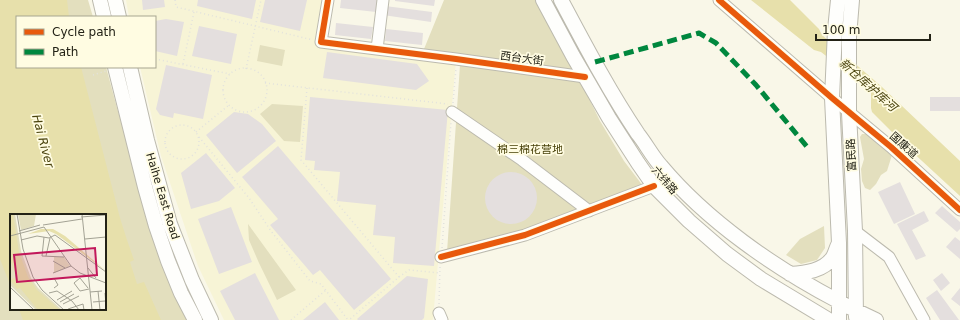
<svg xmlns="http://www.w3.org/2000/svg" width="960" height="320" viewBox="0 0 960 320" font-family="'DejaVu Sans','Noto Sans SC',sans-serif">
	<rect width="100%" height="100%" fill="#f9f7e8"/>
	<path fill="#f7f4d6" d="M126 0H325L315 45 456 60 433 319 432 320H224L198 266 161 156 140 67H155V17H129Z"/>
	<path fill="#e3dfbe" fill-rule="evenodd" d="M0 0H88L93 17H17V67H106L117 108 137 173 187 320H0ZM11 215H105V309H11Z
		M444 0H536L574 71 424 49Z
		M260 45 285 50 282 66 257 61Z
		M460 65 580 80 600 121 624 161 643 186 526 229 447 252Z
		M272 104 303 106 300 142 284 141 260 114Z
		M862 134H868L892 155 887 171 881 175 876 184 870 190 865 188 862 181 861 169 864 159 860 137Z
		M248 224 296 290 277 300 259 263 249 240Z
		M824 226 825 248 817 260 801 264 786 255 800 239Z"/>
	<path fill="#e7e0ab" d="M0 0H67L69 17H17V67H81L120 218 127 240 134 260 130 262 137 284 144 282 161 320H23L19 309H105V215H11V287L0 259Z
		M751 0H790L819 29 822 35 882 87 960 161V196L909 149 872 112 871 108V91L821 52 814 50Z"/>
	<path fill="#e4dfde" d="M142 0H164L165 7 143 10Z
		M198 0H256L252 19 197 6Z
		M265 0H307L300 31 260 22Z
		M341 0H378L376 12 340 8Z
		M395 0H435L434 6 395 1Z
		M385 6 432 12 431 22 383 15Z
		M166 19 184 22 177 56 155 51V21Z
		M336 23 373 27 371 39 335 35Z
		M199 26 237 34 231 64 192 56Z
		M386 29 423 33 422 45 385 41Z
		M327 52 417 64 429 81 416 90 323 78Z
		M166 65 212 75 203 119 174 113 173 118 160 115 156 109Z
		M310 97 448 110 434 266 393 263 395 237 373 235 376 205 337 201 340 172 314 170 315 161 305 160Z
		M930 97H960V111H930Z
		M234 112 248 114 262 124 276 141 237 173 206 135Z
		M278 146 391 279 354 310 320 270 313 275 270 225 278 219 242 177Z
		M206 153 235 188 219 201 191 209 181 173Z
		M485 198a26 26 0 1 1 52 0a26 26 0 1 1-52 0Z
		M900 182 915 214 894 224 878 192Z
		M942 206 960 222V229L957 232 935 213Z
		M231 207 252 262 219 274 198 219Z
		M924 211 929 221 912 230 926 256 916 260 897 224Z
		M955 237 960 241V259L946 247Z
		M255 273 279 320H235L220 291Z
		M942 273 950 283 941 291 933 280Z
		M407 276 428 279 424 318 422 320H358L357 319Z
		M960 288V306L951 299Z
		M937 290 959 320H940L926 298Z
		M325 302 339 320H303Z"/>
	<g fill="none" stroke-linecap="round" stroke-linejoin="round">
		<defs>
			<path id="minor" d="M328 0 321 42 456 59 585 77
				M719 0 832 98 891 147 960 210
				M377 49 383 0
				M452 112 522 160 589 211
				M855 231 889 257 924 320
				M441 257 525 235 654 186
				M439 313 442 320"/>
			<path id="major" d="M100 0 104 17
				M115 0 119 17
				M543 0 573 56 609 118 638 163 654 186 689 221 727 254 761 279 829 320
				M561 0C585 45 609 91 638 134 646 144 652 156 661 166 707 221 775 268 838 301 850 308 863 314 876 320
				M838 0 835 30 832 98 839 243V320
				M852 0 849 37V113L855 231 856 317
				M115 67 145 187 156 226 168 261 181 293 195 320
				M130 67 147 140 170 224 192 280 211 320
				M790 274C805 273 824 271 833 257 835 254 836 249 838 245"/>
		</defs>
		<use href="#minor" stroke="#bcbaae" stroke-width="13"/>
		<use href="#major" stroke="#bcbaae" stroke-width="16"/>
		<path stroke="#e2e2dd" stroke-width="1.5" stroke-dasharray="1 3" stroke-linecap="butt" d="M175 0 176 7 313 40
			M155 59 230 74
			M183 64 194 12
			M223 90a22 22 0 1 1 44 0a22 22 0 1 1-44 0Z
			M246 69 261 0
			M93 75 106 71
			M265 83 448 104
			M307 88 301 160 399 277 349 320
			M453 103 456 68
			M165 142a17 17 0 1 1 34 0a17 17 0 1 1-34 0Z
			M196 132 229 105
			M199 137 249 198 271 231 310 281 321 284 348 320
			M442 248 451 122
			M399 277 409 270 440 273
			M439 304 440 266
			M291 320 326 290"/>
		<use href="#minor" stroke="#fefefc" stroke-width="11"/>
		<use href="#major" stroke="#fefefc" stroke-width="14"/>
		<path stroke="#00873e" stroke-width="5" stroke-dasharray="10 5" stroke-linecap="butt" d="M595 62 699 33 716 43 756 85 808 148"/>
		<defs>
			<path id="cycleway" d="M328 0 321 42 456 59 585 77
				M719 0 832 98 891 147 960 210
				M441 257 525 235 654 186"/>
		</defs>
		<use href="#cycleway" stroke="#fffce2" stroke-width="8"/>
		<use href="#cycleway" stroke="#e8590c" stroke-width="6"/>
	</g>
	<g text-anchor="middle" stroke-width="3.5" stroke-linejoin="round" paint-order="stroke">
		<g font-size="11" fill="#232216" stroke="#fffce2">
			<text transform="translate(522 58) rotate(8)" y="4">西台大街</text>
			<text transform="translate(904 145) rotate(42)" y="4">国康道</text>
			<text transform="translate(851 155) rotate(-93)" y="4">富民路</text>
			<text transform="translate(665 180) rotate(49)" y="4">六纬路</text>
			<text transform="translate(163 196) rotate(73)" y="4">Haihe East Road</text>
		</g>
		<g font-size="11" fill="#463f07" stroke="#fffce2">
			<text x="530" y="153">棉三棉花营地</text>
		</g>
		<g font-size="12" font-style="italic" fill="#4b440e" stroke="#fffce2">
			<text transform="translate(868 85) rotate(42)" y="4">新仓库护库河</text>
			<text transform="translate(43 141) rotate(75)" y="4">Hai River</text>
		</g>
	</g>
	<g transform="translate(10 214)">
		<rect width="96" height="96" fill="#f9f7e8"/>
		<path d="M0 0H5L11 37 21 64 28 74 52 96H26L0 71ZM8 0H26L24 12 11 16ZM44 43H54L60 52 44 59Z" fill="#e3dfbe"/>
		<path d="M0 0H3L9 38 18 63 27 76 50 96H28L10 74 7 75 0 66 4 64 10 70 0 46ZM31 15H43L55 22 96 57 46 20 39 17 18 20Z" fill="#e7e0ab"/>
		<path fill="none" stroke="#a3a294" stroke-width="1" d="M7 0 13 35 23 63 32 76 54 96M72 0 82 96M71 3 96 1M33 11 72 5M9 17 30 11M0 22 34 13 61 52 70 59 96 69M34 23 32 42 54 43M75 25 96 23M11 26 27 22 39 24 45 21 96 58M36 42 40 24M43 47 55 54M78 54 86 64M43 59 61 52M44 64 48 71 44 74M0 73 24 96M78 74 70 64 64 69 70 77 79 75M88 77 90 96M80 78 92 77M39 79 47 77 62 87 69 96M95 79 96 91M47 86 62 77M50 88 64 80M83 88 95 87M53 90 69 82M58 95 73 90 74 96H78"/>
		<path fill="#c2185b" fill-opacity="0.15" stroke="#c2185b" stroke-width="2" d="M85 34 87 61 7 68 4 41Z"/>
		<rect width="96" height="96" fill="none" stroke="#232216" stroke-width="2"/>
	</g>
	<rect x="16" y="16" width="140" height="52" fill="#fffce2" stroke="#a7a590"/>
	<rect x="24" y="29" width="20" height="6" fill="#e8590c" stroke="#a7a590"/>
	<text x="52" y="36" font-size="12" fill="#232216">Cycle path</text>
	<rect x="24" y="49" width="20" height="6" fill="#00873e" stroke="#a7a590"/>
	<text x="52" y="56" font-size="12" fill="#232216">Path</text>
	<path d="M816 34v6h114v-6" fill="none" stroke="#232216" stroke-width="2"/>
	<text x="822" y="34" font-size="12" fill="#232216" stroke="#fffce2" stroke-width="3" paint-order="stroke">100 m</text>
</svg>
